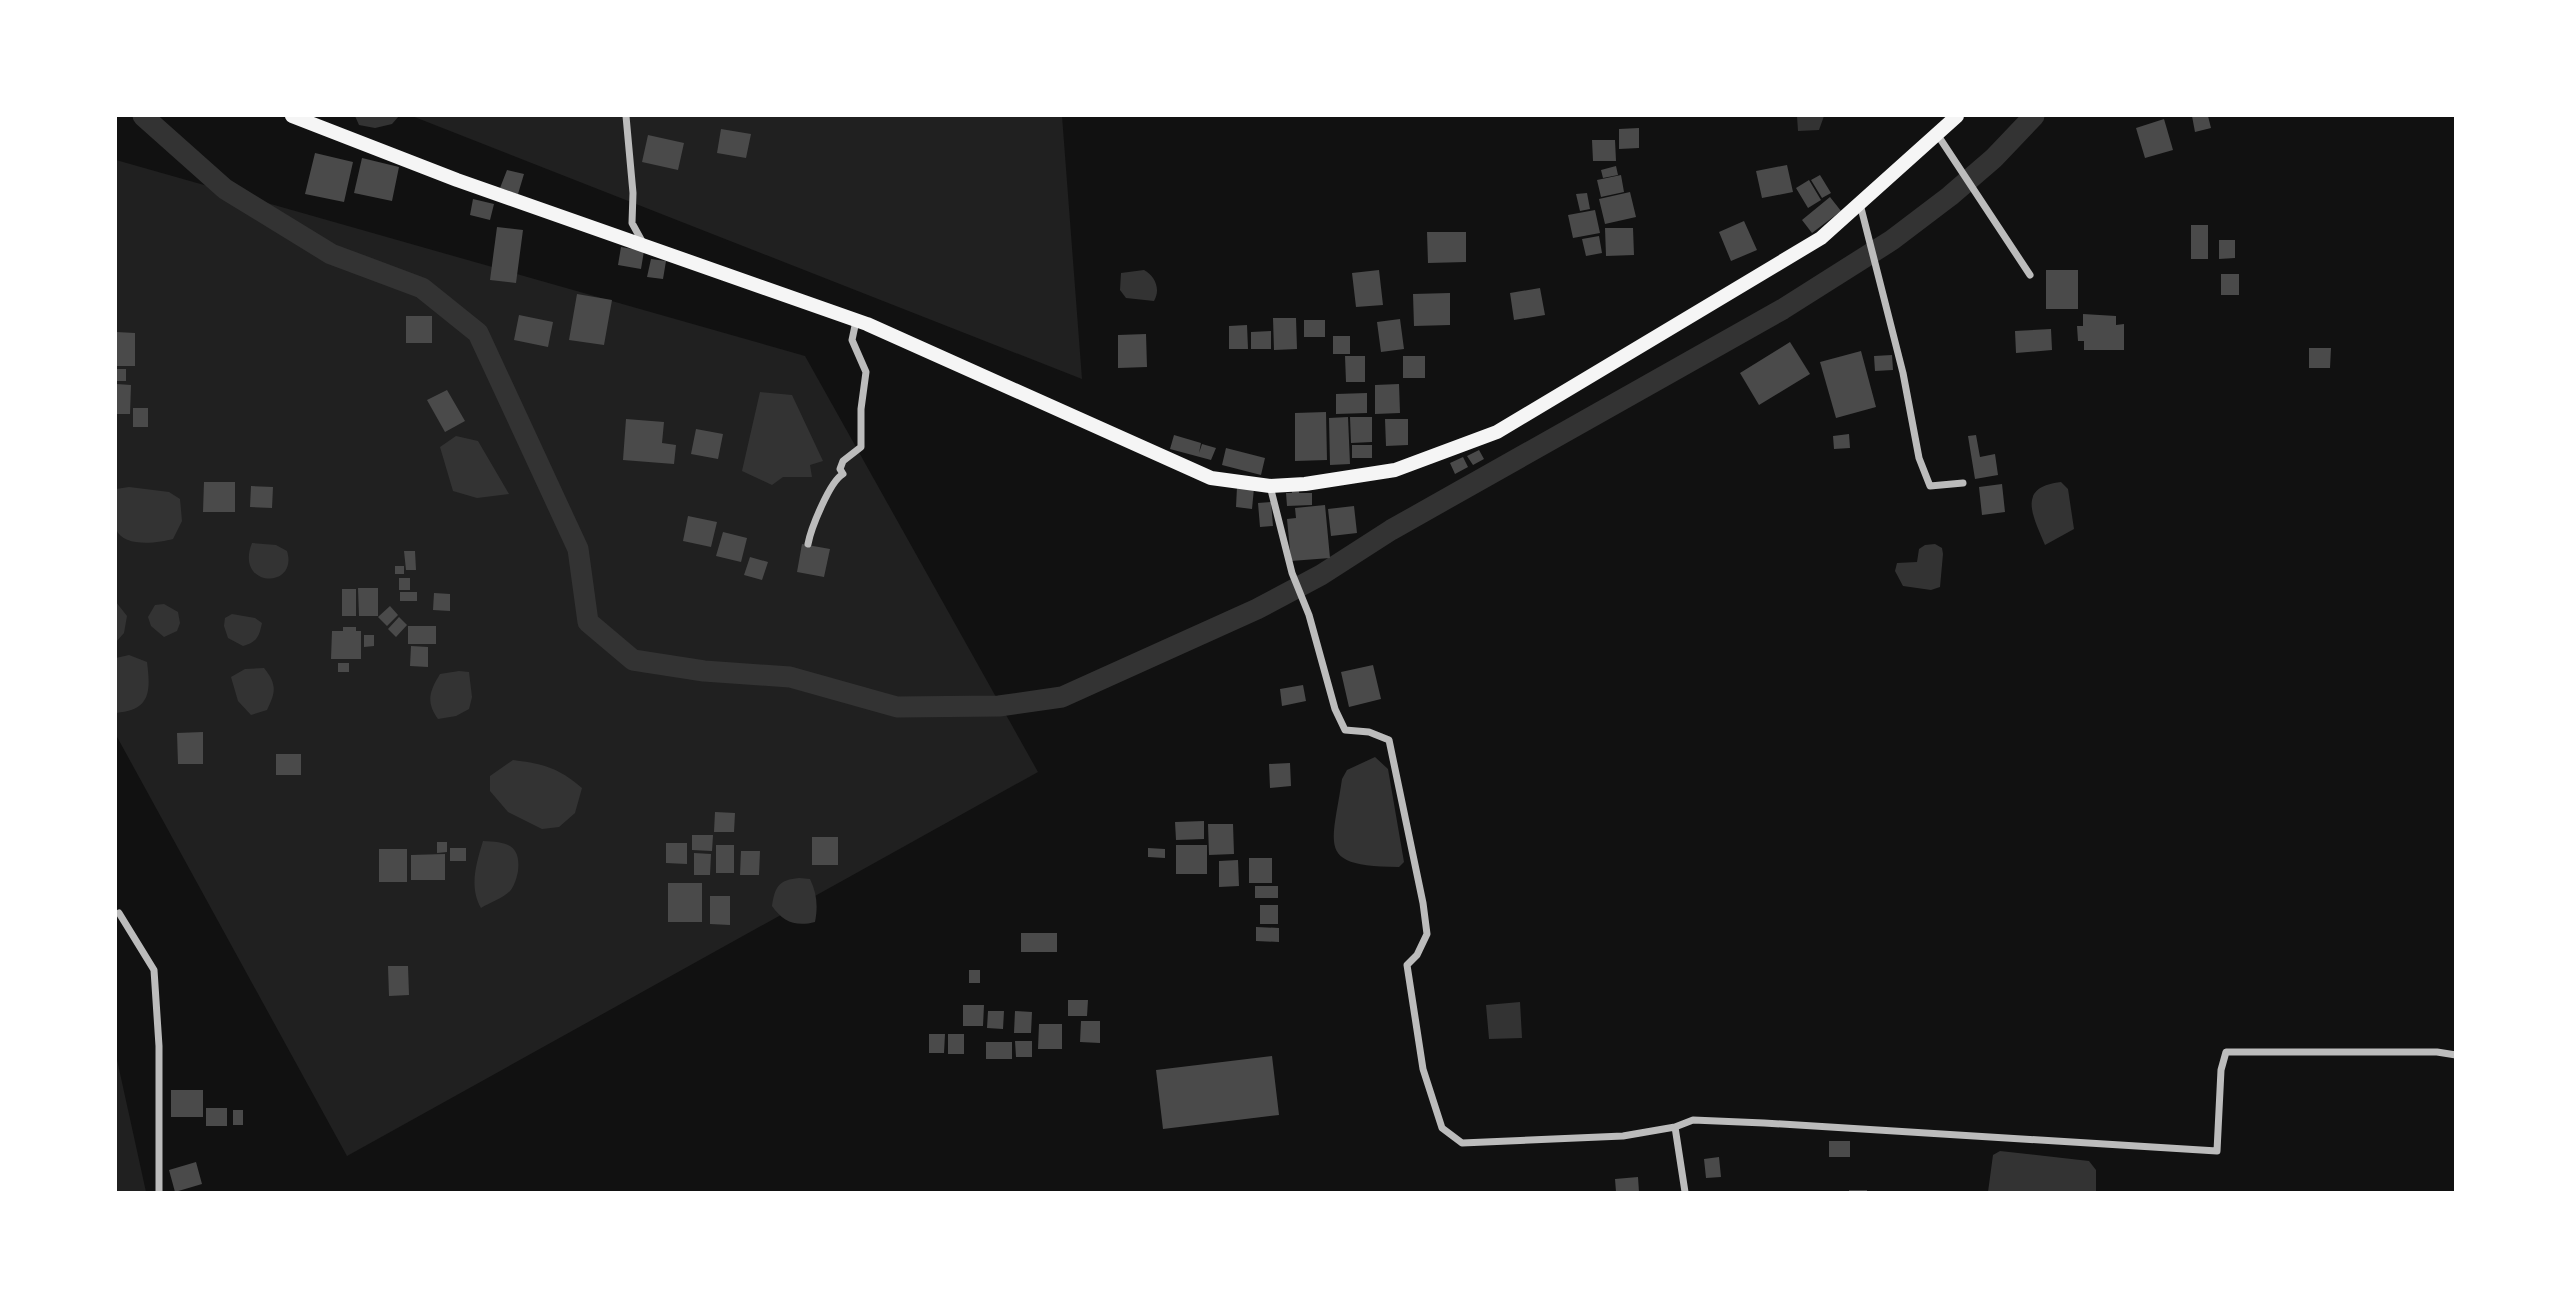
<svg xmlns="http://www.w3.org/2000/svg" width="2571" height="1308" viewBox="0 0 2571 1308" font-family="'Fira Sans Condensed',sans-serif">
	<rect width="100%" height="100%" fill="#111"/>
	<path fill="#202020" d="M412 116H1062L1082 379Z
		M116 160 805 356 1038 772 347 1156 116 735Z
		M116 1055 146 1192H116Z"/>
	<path fill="#333" d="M355 116H399L392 124 375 128 359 125Z
		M1797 116H1824L1819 130 1798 131Z
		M1144 270C1155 276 1161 289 1154 301L1126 298 1120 290 1121 273Z
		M760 392 792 395 823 461 810 465 812 477H783L772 485 742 471Z
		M456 436 478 441 509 494 477 498 453 491 440 447Z
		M2061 482 2068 489 2074 529 2045 545C2033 516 2016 487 2061 482Z
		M129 487 169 492 180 499 182 521 173 539C158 543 123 548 116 529 112 519 115 500 116 489Z
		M252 543 276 545 287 551C299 590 234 588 252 543Z
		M1935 544 1942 548 1943 554 1940 587 1931 590 1903 586 1895 571 1897 563 1917 562 1919 549 1925 545Z
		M116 602 127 616 124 633 116 642Z
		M164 604 178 612 180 623 177 631 164 637 151 626 148 617 155 605Z
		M232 614 255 618 262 623C259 637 257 642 243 646L228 638 224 626 225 618Z
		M129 655 147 662C151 693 150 710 116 713V658Z
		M264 668C277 684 276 692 267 710L251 715 238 701 231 677 245 669Z
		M459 671 469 672 472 697 469 709 456 716 438 719C426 702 429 692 440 674Z
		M1375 757 1388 769 1404 862 1399 867C1316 866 1332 848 1342 779L1347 770Z
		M513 760C544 764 559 768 582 788L575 813 559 827 542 829 508 812 490 791V776Z
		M483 841C506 842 521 844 518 871 517 877 514 887 510 891 503 898 489 903 481 908 469 887 476 864 483 841Z
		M799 878 810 879C817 893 818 907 815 922 796 927 783 922 772 906 775 886 779 880 799 878Z
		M1520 1002 1522 1038 1489 1039 1486 1005Z
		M2000 1151 2089 1161 2096 1170V1192H1988L1993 1155Z"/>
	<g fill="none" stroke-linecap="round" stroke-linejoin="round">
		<path stroke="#333" stroke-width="21" d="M143 116 225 189 331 254 422 288 478 333 578 549 588 622 633 660 704 671 790 677 897 707 999 706 1062 697 1257 609 1321 575 1391 530 1783 309 1892 240 1950 196 1994 158 2034 116"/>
	</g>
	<path fill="#4a4a4a" d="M2192 116H2208L2211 128 2195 132Z
		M2164 119 2173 150 2145 158 2136 128Z
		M1639 128V148L1619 149V129Z
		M721 129 751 134 746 158 717 153Z
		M648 135 684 143 678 170 642 162Z
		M1592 140H1615L1616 161H1593Z
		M315 153 353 162 344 202 305 194Z
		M362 158 399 167 392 201 354 193Z
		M1787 165 1793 192 1762 198 1756 171Z
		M1616 166 1618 175 1603 178 1601 170Z
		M507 170 524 174 518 194 500 188Z
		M1621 175 1624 192 1601 197 1597 180Z
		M1820 175 1831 193 1822 198 1811 180Z
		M1809 180 1821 200 1808 208 1796 188Z
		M1630 192 1636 217 1605 224 1599 199Z
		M1587 193 1590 209 1580 211 1576 194Z
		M1830 197 1841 211 1812 233 1802 220Z
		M473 199 494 204 490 220 470 215Z
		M1595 210 1600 233 1573 238 1568 215Z
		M1744 221 1757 250 1731 261 1719 232Z
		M2191 225H2208V259H2191Z
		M497 227 523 230 516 283 490 280Z
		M1605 228H1633L1634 255 1606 256Z
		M1427 232H1466V262L1428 263Z
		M1599 236 1602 253 1586 256 1582 239Z
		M2219 240H2235V258L2219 259Z
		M621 247 644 251 641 269 618 265Z
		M651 259 666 261 663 279 647 277Z
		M1379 270 1383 305 1356 307 1352 273Z
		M2046 270H2078V309H2046Z
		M2221 274H2239V295H2221Z
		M1540 288 1545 315 1514 320 1510 293Z
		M1450 293V325L1414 326 1413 294Z
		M577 294 612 300 604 345 569 340Z
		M2083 314 2116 316V325L2124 324V350H2084V341H2078L2077 326H2083Z
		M519 315 553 322 548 347 514 340Z
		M406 316H432V343H406Z
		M1273 318H1296L1297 349 1274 350Z
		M1400 319 1404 349 1381 352 1377 322Z
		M1304 320H1325V337H1304Z
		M1247 325 1248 349H1229V326Z
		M2051 329 2052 350 2016 353 2015 331Z
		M1271 331V349H1251V332Z
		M116 332 135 333V366H116Z
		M1146 334 1147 367 1118 368V335Z
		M1333 336H1350V354H1333Z
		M1790 342 1810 374 1759 405 1740 373Z
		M2309 348H2331L2330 368H2309Z
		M1861 351 1876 407 1836 418 1820 362Z
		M1892 355 1893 370 1875 371 1874 356Z
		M1345 356H1365V382H1346Z
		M1403 356H1425V378H1403Z
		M116 369H126V381H116Z
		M116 384 131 385 130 414H116Z
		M1399 384 1400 413 1375 414V385Z
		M447 390 465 421 445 432 427 400Z
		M1367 393V413L1336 414V394Z
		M133 408H148V427H133Z
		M1326 412 1327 460 1295 461V413Z
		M1348 417 1350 464 1330 465 1329 418Z
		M1350 417H1372V442L1351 443Z
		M626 419 664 422 662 443 676 445 674 464 623 460Z
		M1385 419H1408V445L1386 446Z
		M696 429 723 434 718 459 691 454Z
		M1849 434 1850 448 1834 449 1833 436Z
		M1174 435 1201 443 1199 453 1202 444 1216 448 1211 460 1170 449Z
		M1976 435 1980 457 1995 454 1998 475 1975 479 1968 436Z
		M1352 445H1372V458H1352Z
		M1226 448 1265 458 1261 475 1222 465Z
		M1479 450 1484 459 1473 465 1467 456Z
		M1463 457 1468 467 1455 474 1450 463Z
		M204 482H235V512H203Z
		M2002 484 2005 512 1982 515 1979 487Z
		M251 486 273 487 272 508 250 507Z
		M1237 487 1254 488 1252 509 1236 507Z
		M1291 488H1299V493H1312V505L1287 506 1286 493H1292Z
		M1271 502 1273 526 1260 527 1258 503Z
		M1325 505 1330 558 1291 561 1287 519 1296 518 1295 508Z
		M1354 506 1357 533 1331 536 1328 509Z
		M688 516 717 522 711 547 683 541Z
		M723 532 747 538 741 562 716 556Z
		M802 544 830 549 824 577 797 572Z
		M404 551H415L416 570H406Z
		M750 557 768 562 762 580 744 575Z
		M395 566H404V574H395Z
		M399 578H410V590H399Z
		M358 588H378V616H359Z
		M342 589H356V616H342Z
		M400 592H417V601H400Z
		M434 593 450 594V611L433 610Z
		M390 606 398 615 387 626 378 617Z
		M399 617 407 625 396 637 388 629Z
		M408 626H436V644H408Z
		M343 627H356V631H361V659H331L332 631H343Z
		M364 635H374V646L364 647Z
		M411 646 428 647V667L410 666Z
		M338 663H349V672H338Z
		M1373 665 1381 699 1349 707 1341 672Z
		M1303 685 1306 701 1282 706 1280 689Z
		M203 732V764H178L177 733Z
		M276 754H301V775H276Z
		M1290 763 1291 786 1270 788 1269 764Z
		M715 812 735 813 734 832H714Z
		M1204 821V839L1176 840 1175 822Z
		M1208 824H1233L1234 854 1209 855Z
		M692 835H713L712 851 692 850Z
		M812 837H838V865H812Z
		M437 842H447V852L437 853Z
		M666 843H687V864L666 863Z
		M716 845H734V873H716Z
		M1176 845H1207V874H1176Z
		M450 848H466V861H450Z
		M1148 848 1165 849V858L1148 857Z
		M379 849H407V882H379Z
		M741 851H760L759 875H740Z
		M694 853 711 854 710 875H694Z
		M445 854V880H411V855Z
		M1249 858H1272V883H1249Z
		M1238 860 1239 886 1219 887V861Z
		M668 883H702V922H668Z
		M1255 886H1278V898H1255Z
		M710 896H730V925L710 924Z
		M1260 905H1278V924H1260Z
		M1256 927 1279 928V942L1256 941Z
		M1021 933H1057V952H1021Z
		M388 966H408L409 995 389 996Z
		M969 970H980V983H969Z
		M1068 1000H1088L1087 1016H1068Z
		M963 1005H984L983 1026H963Z
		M988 1011H1004L1003 1029 987 1028Z
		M1015 1011 1032 1012 1031 1033H1014Z
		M1081 1021H1100V1043L1080 1042Z
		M1039 1024H1062V1049H1038Z
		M929 1034H945L944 1053H929Z
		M948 1034H964V1054H948Z
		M1015 1041H1032V1057H1016Z
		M986 1042H1012V1059H986Z
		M1272 1056 1279 1115 1163 1129 1156 1070Z
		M171 1090H203V1117H171Z
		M206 1108H227V1126H206Z
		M233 1110H243V1125H233Z
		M1829 1141H1850V1157H1829Z
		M1719 1157 1721 1177 1706 1178 1704 1159Z
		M196 1162 202 1184 175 1192 169 1170Z
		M1638 1177 1639 1192H1616L1615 1179Z
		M1849 1190H1867V1192H1849Z"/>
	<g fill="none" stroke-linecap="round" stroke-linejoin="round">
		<path stroke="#bcbcbc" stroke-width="7" d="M626 116 633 193 632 223 643 243
			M1937 134 2030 275
			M1860 204 1903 373 1919 458 1930 486 1963 483
			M1270 486 1292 573 1309 615 1335 709 1345 730 1369 732 1389 740 1423 903 1427 934 1417 955 1407 965 1423 1069 1442 1128 1462 1143 1623 1136 1675 1127 1685 1192
			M808 544C811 528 830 481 843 474L840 469 843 461 861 447V409L866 372 852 340 856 321
			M119 913 154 970 159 1046V1192
			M1675 1127 1693 1120 1764 1123 2217 1151 2221 1070 2226 1052H2437L2456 1055"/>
		<path stroke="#f5f5f5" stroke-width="14" d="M292 116 457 180 867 324 1211 478 1270 486 1305 484 1395 470 1497 432 1821 238 1957 116"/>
	</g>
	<rect width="2571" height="1308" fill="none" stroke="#ffffff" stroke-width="234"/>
</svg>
